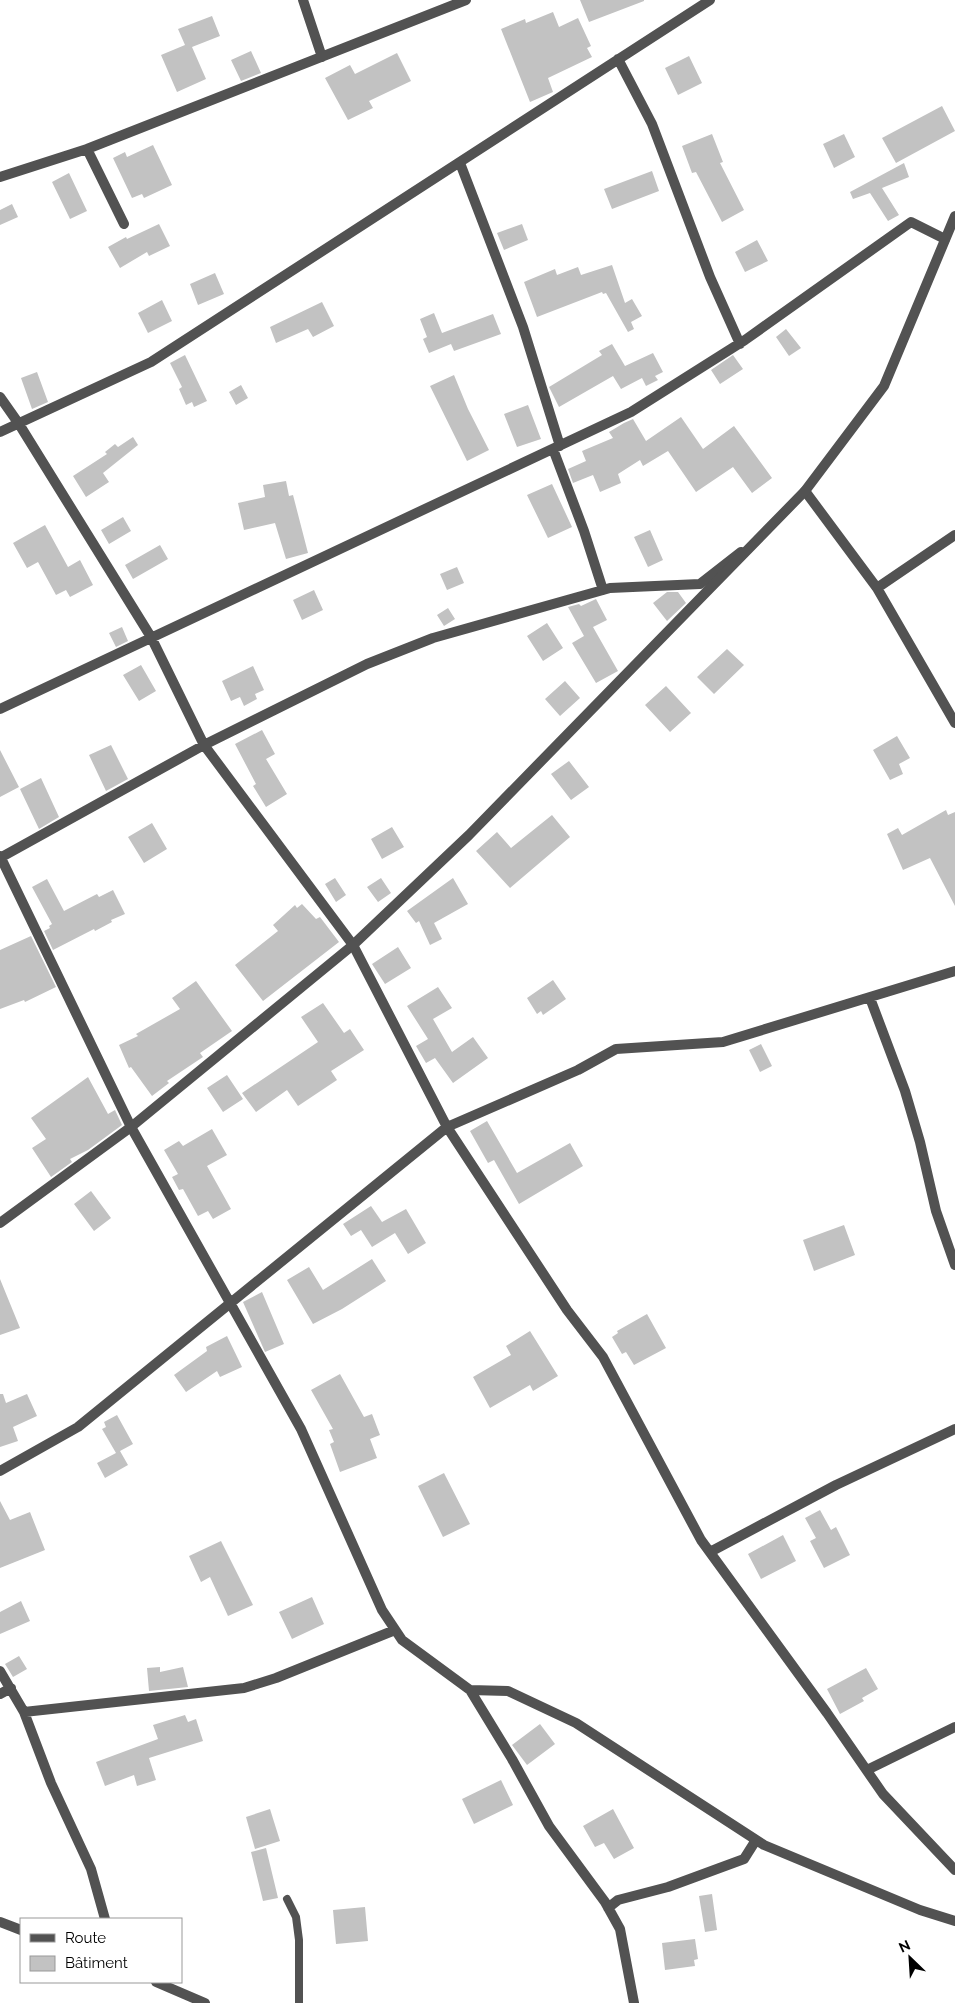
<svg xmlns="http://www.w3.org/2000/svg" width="955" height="2003" viewBox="0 0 955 2003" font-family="Raleway,sans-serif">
	<rect width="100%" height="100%" fill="#fff"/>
	<path fill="#c2c2c2" d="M580 0H644V1L589 22Z
		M553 12 559 27 578 18 591 46 587 48 592 57 548 78 553 92 530 102 501 29 525 19 526 23Z
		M212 16 220 36 192 47 206 79 177 92 161 55 185 45 178 29Z
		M251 51 261 73 241 81 231 60Z
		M397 53 411 81 369 101 373 108 348 120 325 78 350 65 355 74Z
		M689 56 702 83 678 95 665 68Z
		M942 106 955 131 896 163 882 138Z
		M712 134 723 162 720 163 744 210 722 222 696 172 692 173 682 146Z
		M844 134 855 157 834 168 823 144Z
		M153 145 172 185 144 198 142 194 132 198 113 158 125 152 127 157Z
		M904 163 909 177 882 188 899 215 888 221 870 193 853 199 850 192Z
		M652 171 659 191 612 209 604 189Z
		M69 173 87 211 70 219 52 182Z
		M12 204 18 217 0 225V210Z
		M159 224 170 246 149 256 147 252 120 268 108 247 126 237 127 239Z
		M522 224 528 240 504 250 497 233Z
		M757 240 768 261 745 272 735 252Z
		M612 265 625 303 632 299 642 316 631 322 634 329 628 332 606 293 603 294 602 292 537 317 524 282 555 269 557 275 578 267 581 275Z
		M215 273 224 294 198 305 190 284Z
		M162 300 172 321 148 333 138 313Z
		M322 302 334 326 313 337 308 329 276 343 270 327Z
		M434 313 442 333 493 314 501 334 454 351 451 344 429 353 423 339 427 337 420 319Z
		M786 329 801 348 789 356 776 337Z
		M612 344 625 366 653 353 663 372 655 376 658 380 646 386 642 378 621 389 613 376 559 407 549 387 602 355 599 351Z
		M185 355 207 401 194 407 192 402 186 405 179 389 182 387 170 363Z
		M733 355 743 369 720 384 711 370Z
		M37 372 48 402 32 409 21 378Z
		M454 375 468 409 489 450 467 461 430 386Z
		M241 385 248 398 236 405 229 392Z
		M528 405 541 439 517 447 504 414Z
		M681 417 703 449 734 426 772 478 752 493 733 467 696 492 668 451 643 466 640 460 618 474 621 483 600 492 593 475 573 483 568 469 586 461 582 451 613 438 609 432 624 423 633 419 646 441Z
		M133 437 138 445 103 473 109 482 86 497 73 476 107 454 105 452 115 444 118 447Z
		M286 481 289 496 293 495 308 553 286 559 275 523 244 530 238 503 265 497 263 485Z
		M552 484 572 527 548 538 527 495Z
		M123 517 131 531 109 544 101 530Z
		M45 525 68 567 80 560 93 585 70 597 66 590 56 595 38 562 27 568 13 543Z
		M650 530 663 560 648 567 634 537Z
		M160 545 168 559 133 579 125 565Z
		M457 567 464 583 447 590 440 574Z
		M314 590 323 610 302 620 293 600Z
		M667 592H678L686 603 667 621 653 603Z
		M596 599 607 620 593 627 618 671 596 683 572 643 584 636 568 607 579 604 581 606Z
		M448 608 455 619 444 626 437 615Z
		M547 623 563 648 543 661 527 636Z
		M122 627 128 641 116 647 109 633Z
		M727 649 744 665 714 694 697 677Z
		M141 665 156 691 139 701 123 675Z
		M253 666 264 690 255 694 257 699 244 706 240 697 231 701 222 681Z
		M565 681 580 698 560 716 545 699Z
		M666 686 691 713 670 732 645 705Z
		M262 730 275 754 266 759 287 794 266 807 253 786 256 784 235 744Z
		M897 736 910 758 899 764 903 774 890 780 873 750Z
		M111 745 128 779 106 791 89 755Z
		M0 750 19 787 0 797Z
		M569 761 589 787 571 800 551 774Z
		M41 778 59 817 39 829 20 789Z
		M946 810 948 815 955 812V906L930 858 903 870 887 834 898 828 902 835Z
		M552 815 570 837 510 888 476 851 497 832 511 848Z
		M152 823 167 849 144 863 128 837Z
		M392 827 404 847 382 859 371 839Z
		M335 878 346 895 336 902 325 884Z
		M381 878 391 893 378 902 367 887Z
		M453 878 468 904 434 923 442 939 430 945 419 921 416 923 407 911Z
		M47 879 64 911 97 894 99 897 113 890 125 914 111 920 112 922 95 931 94 929 53 950 44 931 50 928 49 926 52 924 32 887Z
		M302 904 316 919 320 917 339 942 263 1001 235 965 278 931 273 925 295 905 297 908Z
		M31 936 56 987 25 1002 24 1000 0 1009V950Z
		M398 947 411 968 385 984 372 964Z
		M553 980 566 999 543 1015 541 1011 537 1014 527 998Z
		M196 981 232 1031 200 1053 203 1057 167 1081 169 1083 152 1096 131 1067 129 1068 119 1045 138 1036 136 1034 180 1009 172 998Z
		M438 987 452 1008 433 1019 452 1052 473 1037 488 1058 453 1083 435 1058 426 1063 416 1046 428 1039 407 1006Z
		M323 1003 344 1033 350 1029 364 1050 331 1071 337 1080 298 1106 287 1090 256 1112 242 1093 318 1042 301 1017Z
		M761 1044 772 1066 760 1072 749 1050Z
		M227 1075 243 1099 223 1112 207 1088Z
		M88 1077 108 1114 115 1110 122 1125 88 1150 70 1159 72 1162 51 1177 32 1148 46 1139 31 1118Z
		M487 1121 517 1173 570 1143 583 1166 519 1204 494 1160 488 1163 470 1131Z
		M212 1129 227 1155 207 1166 231 1209 213 1219 208 1211 198 1216 183 1189 179 1190 172 1177 178 1174 164 1150 179 1141 183 1146Z
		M91 1191 111 1218 94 1231 74 1204Z
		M371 1206 382 1222 406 1209 426 1243 408 1254 395 1233 372 1247 361 1230 351 1236 343 1224Z
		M844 1225 855 1255 814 1271 803 1240Z
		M372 1259 386 1281 342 1309 313 1324 287 1280 309 1267 323 1290Z
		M0 1279 20 1328 0 1335Z
		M262 1292 284 1344 265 1352 243 1302Z
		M647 1314 666 1348 634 1365 626 1352 622 1354 612 1337 618 1333 617 1331Z
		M530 1331 558 1376 533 1391 530 1385 490 1408 473 1377 511 1355 506 1346Z
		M227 1336 242 1367 220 1377 217 1371 186 1392 174 1375 207 1351 206 1347Z
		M340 1374 364 1417 372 1414 380 1435 370 1439 377 1458 340 1472 330 1444 334 1442 329 1430 333 1429 311 1390Z
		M0 1394H3L6 1403 27 1394 37 1416 13 1427 18 1441 0 1447Z
		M117 1415 133 1444 120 1451 128 1465 105 1478 97 1463 116 1453 102 1429 106 1427 104 1422Z
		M444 1473 470 1524 443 1537 418 1486Z
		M0 1501 10 1520 30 1512 45 1550 0 1568Z
		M820 1510 831 1530 836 1527 850 1555 824 1568 810 1541 816 1538 805 1518Z
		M783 1535 796 1561 761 1579 748 1554Z
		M221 1541 253 1605 228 1616 210 1577 201 1582 189 1556Z
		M312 1597 324 1624 292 1639 279 1612Z
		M21 1601 30 1621 0 1634V1612Z
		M19 1656 27 1669 13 1677 5 1664Z
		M160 1667V1672L183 1667 188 1687 149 1691 147 1668Z
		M866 1668 878 1689 862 1698 864 1701 840 1714 827 1689Z
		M185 1715 188 1722 196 1719 203 1741 149 1758 156 1780 137 1786 134 1775 105 1786 96 1762 158 1739 153 1725Z
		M540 1724 555 1744 527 1765 512 1745Z
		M501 1780 513 1805 474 1824 462 1799Z
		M270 1809 280 1841 255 1849 246 1817Z
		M613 1809 634 1848 614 1859 604 1843 595 1847 583 1826Z
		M266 1848 278 1898 263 1901 251 1852Z
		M712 1894 717 1930 705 1932 699 1896Z
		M365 1907 368 1941 336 1944 333 1910Z
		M695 1939 698 1959 694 1960 695 1966 665 1970 662 1943Z"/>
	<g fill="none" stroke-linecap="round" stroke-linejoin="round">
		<path stroke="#525252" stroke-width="8" d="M287 1899 296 1917 299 1940V2003"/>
		<path stroke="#525252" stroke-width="10" d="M303 0 322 57
			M618 59 652 124 710 277 740 344
			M87 149 124 224
			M460 163 523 327 560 446
			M0 177 87 149 466 0
			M0 397 19 424 151 637 204 745 353 945 447 1127 567 1310 603 1357 701 1540 827 1713 883 1794 955 1870
			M0 432 151 362 710 0
			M553 449 584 531 603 590
			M805 491 877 588 955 723
			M877 588 955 535
			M0 709 631 412 745 340 911 222 945 239
			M0 856 131 1127 301 1429 382 1610 402 1640 470 1690 508 1691 576 1723 764 1845 920 1910 955 1921
			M0 858 204 745 367 664 433 638 610 588 700 584 741 552
			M870 998 905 1091 920 1142 936 1211 955 1265
			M0 1471 78 1427 447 1127 578 1070 616 1049 723 1042 955 971
			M710 1552 836 1485 955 1429
			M0 1671 24 1712 51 1783 91 1869 105 1919
			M470 1690 512 1759 549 1826 605 1902 620 1929 634 2003
			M0 1694 11 1688
			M24 1712 244 1688 276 1678 395 1630
			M867 1770 955 1727
			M608 1908 618 1900 668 1887 744 1859 756 1840
			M0 1922 21 1930
			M156 1982 205 2003"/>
		<path stroke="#525252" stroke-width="10" d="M0 1223 131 1127 353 945 469 835 805 491 884 386 955 216"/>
	</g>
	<rect x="20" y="1918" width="162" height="65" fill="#ffffff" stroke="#999999"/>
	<rect x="30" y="1934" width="25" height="8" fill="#525252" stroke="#999999"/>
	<text x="65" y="1943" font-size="15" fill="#000000">Route</text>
	<rect x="30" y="1956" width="25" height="15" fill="#c2c2c2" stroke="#999999"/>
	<text x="65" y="1968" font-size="15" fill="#000000">Bâtiment</text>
	<g transform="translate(910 1958) rotate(335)" stroke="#ffffff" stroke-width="4" paint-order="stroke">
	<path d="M0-4L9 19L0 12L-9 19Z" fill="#000000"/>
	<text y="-8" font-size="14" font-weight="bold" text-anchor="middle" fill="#000000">N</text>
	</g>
</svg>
